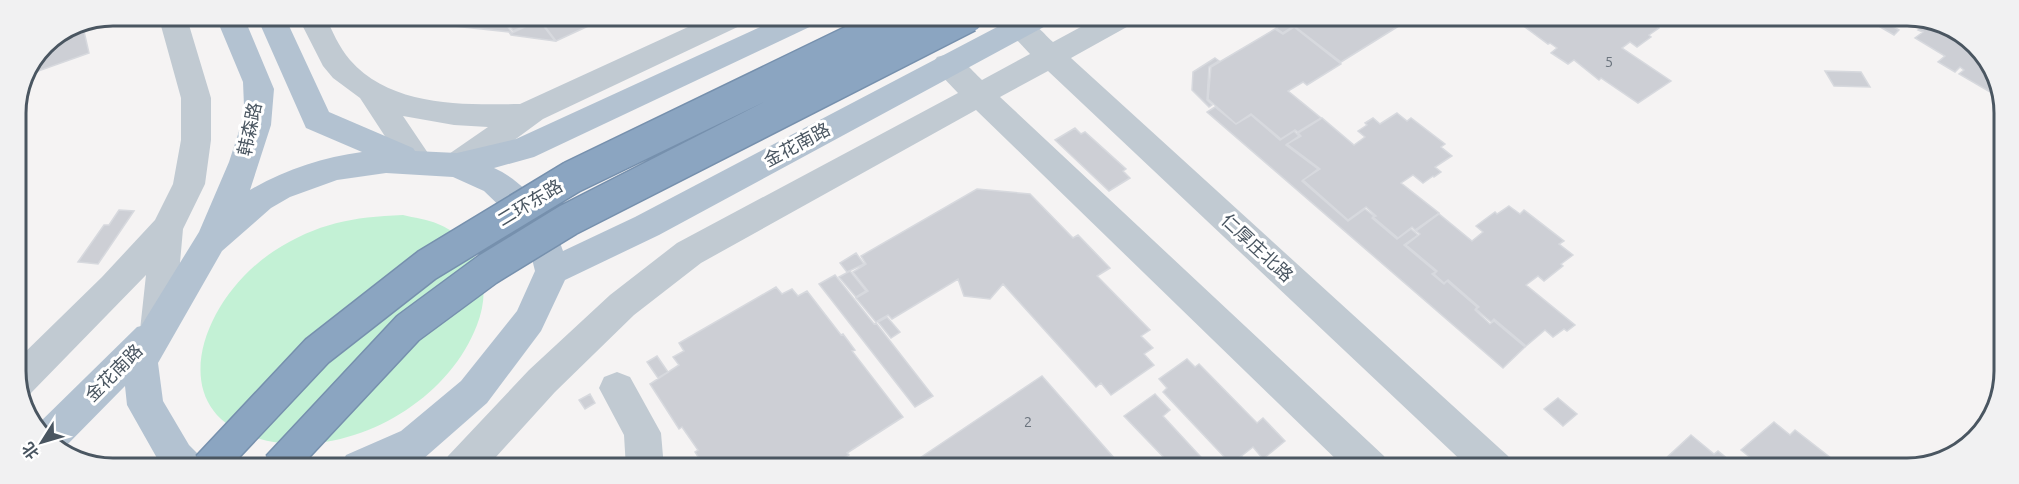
<svg xmlns="http://www.w3.org/2000/svg" width="2019" height="484" viewBox="0 0 2019 484" font-family="Ubuntu,'Noto Sans SC',sans-serif">
	<rect width="100%" height="100%" fill="#f5f3f3"/>
	<path fill="#c3f1d5" d="M403 215C414 218 427 219 438 224 455 230 468 245 476 260 487 281 485 304 477 325 449 399 360 452 281 443 155 427 196 302 274 251 318 223 352 217 403 215Z"/>
	<path fill="#cdcfd5" stroke="#d7d9de" stroke-width="1.5" d="M422 15H500L512 33 539 20 555 41 511 35 509 32 426 23Z
		M501 15H612L556 41 540 20 513 31Z
		M1295 16H1415L1341 62 1294 26 1283 33 1276 28Z
		M1510 16 1650 17 1652 18 1648 20 1659 28 1649 35 1651 37 1637 47 1630 42 1622 48 1671 81 1638 103 1601 78 1599 80 1574 60 1568 64 1551 53 1557 48 1550 43 1548 44Z
		M1863 17H1876L1899 30 1894 35Z
		M1929 19 1975 43 2002 93V99L1959 74 1964 70 1960 67 1955 72 1938 62 1945 56 1915 38 1923 32 1918 30 1930 20Z
		M83 27 89 53 30 74 44 43Z
		M1294 27 1341 64 1307 85 1303 82 1288 91 1321 118 1298 132 1295 130 1281 139 1251 114 1236 124 1208 99 1211 67 1275 29 1283 34Z
		M1215 58 1219 61 1209 67 1207 100 1212 105 1209 107 1192 90 1193 72Z
		M1825 71 1861 72 1870 87 1834 86Z
		M1215 107 1236 124 1251 115 1280 140 1294 131 1299 136 1286 145 1318 169 1302 181 1348 221 1365 209 1374 216 1372 218 1397 239 1411 229 1418 235 1404 245 1436 272 1432 274 1444 284 1447 281 1477 307 1475 310 1490 324 1494 321 1525 347 1503 368 1207 112Z
		M1397 113 1407 121 1411 118 1445 144 1441 147 1452 156 1435 167 1441 172 1434 177 1433 176 1423 183 1413 175 1401 183 1439 213 1415 230 1412 227 1398 238 1373 217 1376 216 1366 207 1348 220 1303 180 1320 169 1287 144 1301 136 1298 133 1322 118 1354 145 1365 137 1358 131 1367 125 1365 123 1373 118 1380 124Z
		M1075 128 1081 134 1085 132 1126 169 1123 171 1130 178 1109 191 1055 140Z
		M977 189 1030 194 1073 238 1078 235 1110 268 1097 276 1150 330 1141 336 1153 348 1144 354 1154 365 1111 395 1101 383 1096 387 1003 284 990 299 964 296 958 279 892 319 888 315 876 322 856 298 868 291 853 272 866 264 861 256Z
		M1509 206 1520 214 1524 210 1564 241 1559 244 1573 255 1561 264 1563 266 1544 281 1538 276 1526 285 1575 325 1567 331 1564 329 1553 337 1545 330 1526 346 1494 319 1491 322 1476 309 1479 307 1448 280 1444 283 1434 274 1437 271 1406 245 1420 234 1416 231 1439 214 1472 241 1483 232 1476 226 1495 212 1497 214Z
		M119 210 134 211 98 264 78 262 104 225H109Z
		M856 253 864 264 847 272 840 263Z
		M850 271 866 291 856 297 839 277Z
		M835 275 874 324 876 323 933 396 915 407 819 284Z
		M776 287 782 294 792 289 798 296 807 291 841 335 843 334 855 350 852 351 903 417 847 453 849 455 829 468H705L695 452 698 450 682 427 679 429 650 384 679 365 673 357 684 351 679 343Z
		M887 317 900 332 891 338 878 322Z
		M657 356 668 372 658 378 647 362Z
		M1187 359 1195 367 1199 364 1257 423 1263 418 1285 441 1263 459 1253 447 1231 464 1163 392 1167 388 1159 379Z
		M1042 376 1123 468H905Z
		M590 394 595 403 585 409 579 400Z
		M1155 394 1170 410 1163 416 1211 468H1174L1124 416Z
		M1558 398 1577 414 1563 426 1544 409Z
		M1774 422 1790 435 1795 430 1845 469H1741L1752 459 1741 450Z
		M1691 435 1714 454 1718 451 1740 469H1663L1666 465 1662 462Z
		M1242 457 1252 468 1229 466Z"/>
	<g fill="none" stroke-linecap="round" stroke-linejoin="round">
		<path fill="#c1cad2" fill-rule="evenodd" d="M158 15H186L211 98V140L205 184 183 229 174 330 169 341 157 345 145 341 140 330 146 275 30 394 20 398 17 391V360L102 277 155 220 173 184 181 140V98Z
			M297 15H325C332 31 339 47 350 60 391 107 464 105 520 104L712 16H750L746 23 543 119 468 174 457 177 446 174 441 165 446 156 488 127 454 125 403 116 434 162 429 170 418 174 407 170 360 98 333 78 323 66Z
			M1101 16H1138L1134 23 1071 58 1508 456 1514 468H1469L1048 71 1000 97 1384 456 1390 468H1345L976 110 701 263 634 315 555 392 486 468H442L448 456 529 370 610 295 677 243 958 93 937 71 932 64 937 57C957 50 968 67 982 80L1030 54 1005 27 1009 20C1030 14 1039 29 1053 42Z
			M617 372 630 377 661 433 664 468H626L624 435 599 388 604 377Z"/>
		<path fill="#b3c2d1" fill-rule="evenodd" d="M215 15H243L274 89 271 125 250 190C284 170 323 157 362 152L306 128 256 15H284L329 112 413 148 415 151 457 153 516 139 784 16H822L818 23 534 157 494 168C526 182 553 217 563 251L635 217 1018 16H1055L1051 23 659 235 565 280 541 331 487 403 414 467H340L346 455 401 431 461 381 517 311 535 271 527 239 513 219 484 191 453 177 386 173 337 180 290 197 271 208 222 251 158 363 163 401 189 445 199 455 205 467H162L127 405 125 386 62 450 44 441 36 426 137 327 141 326 199 232 229 162 241 125 244 106 243 82Z"/>
		<defs>
			<path id="highway-bridge" d="M208 467 317 351 427 265 572 177 905 16
				M278 467 408 328 488 269 568 220 968 16"/>
		</defs>
		<use href="#highway-bridge" stroke="#7690ad" stroke-width="35" stroke-linecap="butt"/>
		<use href="#highway-bridge" stroke="#8ba5c1" stroke-width="32"/>
	</g>
	<g text-anchor="middle" stroke-width="6" stroke-linejoin="round" paint-order="stroke">
		<g font-size="15" fill="#6b747e">
			<text x="1609" y="67">5</text>
			<text x="1028" y="427">2</text>
		</g>
		<g font-size="18" fill="#4a5661" stroke="#fff">
			<text transform="translate(250 129) rotate(-78)" y="6">韩森路</text>
			<text transform="translate(797 145) rotate(-28)" y="6">金花南路</text>
			<text transform="translate(530 203) rotate(-31)" y="6">二环东路</text>
			<text transform="translate(1257 248) rotate(43)" y="6">仁厚庄北路</text>
			<text transform="translate(114 373) rotate(-45)" y="6">金花南路</text>
		</g>
	</g>
	<path d="M0 0H2019V484H0ZM113 26H1907A87 87 0 0 1 1994 113V371A87 87 0 0 1 1907 458H113A87 87 0 0 1 26 371V113A87 87 0 0 1 113 26Z" fill="#f1f1f2" fill-rule="evenodd"/>
	<path fill="none" stroke="#4a5661" stroke-width="3" d="M113 26H1907A87 87 0 0 1 1994 113V371A87 87 0 0 1 1907 458H113A87 87 0 0 1 26 371V113A87 87 0 0 1 113 26Z"/>
	<g transform="translate(42 442) rotate(233)" stroke="#ffffff" stroke-width="4.5" paint-order="stroke">
	<path d="M0-4.5L10 22L0 15L-10 22Z" fill="#4a5661"/>
	<text y="-9" font-size="16" font-weight="bold" text-anchor="middle" fill="#4a5661">北</text>
	</g>
</svg>
